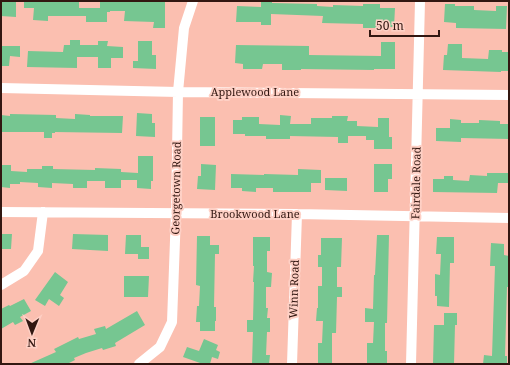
<svg xmlns="http://www.w3.org/2000/svg" width="510" height="365" viewBox="0 0 510 365" font-family="'Noto Serif',serif">
	<rect width="100%" height="100%" fill="#fbbfb0"/>
	<path fill="#76c691" d="M24 1H79V8H100V1H165V28H153L154 22 124 21 125 11H110V12H107V22H86V16H48V21L33 20 34 8H24Z
		M1 2H16V17L1 16Z
		M261 2H272V3L317 4V6L333 7V5L363 6V4H380V8H395L394 27H380V28H363V24L322 23 323 16 271 14V25H261V22H236L237 6 261 7Z
		M445 4H455V6H474V10L496 11V6H507L506 29 456 28V23L444 22Z
		M70 40H80V45H98V41H108L107 46 123 47V58H111V68H98V57H77V68L27 67 28 51 63 52 64 45H70Z
		M138 41H152V55H156V69L133 68V61H138Z
		M381 42H395V69H374V70L301 69V70H282V64H263L262 69H243V64L235 63 236 45 309 46V55L381 56Z
		M448 44H462V58L488 59 489 50H502V52H509V71H501V72L443 70 444 55H447Z
		M1 46H20V57L10 56 9 66H1Z
		M137 113 152 114V123H155V137L136 136Z
		M10 114 56 115V118L75 119V114L90 115V116H123L122 133 55 132V133H52V138H44V132H1V115L10 116Z
		M280 115 291 116 290 124H311V118H332V116H348L347 121H357V126L378 127V118H389V137H392V149H374V140H366V136H348V143H338V137L290 136V139H266V136H245V134H233V120H242V117H259V124L280 125Z
		M200 117H215V146H200Z
		M450 119 461 120V123H479V120L500 121V124H509V139L461 138V142L436 141V128H450Z
		M138 156H153V181H151V189L137 188V180H121V188H105V181H87V188H73V184L52 183V188L38 187V183L20 182V184H10V188L1 187V165H11V171L27 172V169H42V166H53V169L95 170V168L121 169V172L138 173Z
		M201 164 216 165 215 190 197 189 198 176H201Z
		M374 164H392V179H388V192H374Z
		M298 169 321 170V183H311V192H273V188H256V192L242 191V188H231V174L264 175V174L298 175Z
		M487 173H509V183H498L497 193 433 192V179H444V176H453V180L469 181 470 175 487 176Z
		M325 178H347V191L325 190Z
		M1 234H12L11 249H1Z
		M73 234 108 235V251L72 249Z
		M126 235H141V247H149V259H138V254H125Z
		M377 235H389L387 323H385V351H387V364H367V343H373L374 322H365V308L373 309 374 275H375Z
		M197 236H210V245H219V254H215L214 307H216V321H215V331H200V322H196L197 306H199L200 286 196 285Z
		M253 237H270V251H267V272L272 273 271 287H266V308H268L267 318H270V332H267L266 355H270L269 364H252L253 332H247V320H253L254 282H253L254 266H253Z
		M437 237H454V263H450L449 307 437 306V296H435V274L440 275 441 254H436Z
		M321 238H342L341 267H337V287H342V297H337L336 333H332V364H318V343H322L323 321H316L317 308H318V286H322V267H318V255H321Z
		M491 243 504 244V255L509 256V287H507L505 356H507V364H483L484 355 492 356 495 266H490Z
		M55 272 68 282 60 295 64 298 59 306 49 299 45 306 35 300Z
		M124 276H149L148 297H124Z
		M24 299 31 311 20 317 23 321 15 325 13 322 1 329V309L9 305 10 306Z
		M137 311 145 325 115 343 116 346 103 350 102 348 86 353 74 358 75 360 67 364H29L56 352 54 349 78 337 79 339 96 334 94 329 105 326 106 329Z
		M444 313H457V325H455L454 364H433L434 325H444Z
		M204 339 218 345 216 350 220 352 218 359 212 357 210 364H203L183 357 187 347 199 351Z"/>
	<g fill="none" stroke-linecap="round" stroke-linejoin="round">
		<path stroke="#fff" stroke-width="10" d="M1 88 178 92 509 95
			M1 212 297 214 509 218
			M1 285 24 271 38 251 43 212
			M139 364 160 347 172 322 176 213 178 92 184 28 193 1
			M292 364 297 214
			M411 364 420 1"/>
	</g>
	<g text-anchor="middle" stroke-width="4" stroke-linejoin="round" paint-order="stroke">
		<g font-size="11" fill="#321711" stroke="#fed0c5">
			<text x="255" y="96">Applewood Lane</text>
			<text transform="translate(416 183) rotate(-89)" y="4">Fairdale Road</text>
			<text transform="translate(176 188) rotate(-89)" y="4">Georgetown Road</text>
			<text x="255" y="218">Brookwood Lane</text>
			<text transform="translate(294 289) rotate(-88)" y="4">Winn Road</text>
		</g>
	</g>
	<rect width="510" height="365" fill="none" stroke="#321711" stroke-width="4"/>
	<g transform="translate(32 333) rotate(181)" stroke="#fed0c5" stroke-width="3" paint-order="stroke">
	<path d="M0-3L7 15L0 10L-7 15Z" fill="#321711"/>
	<text y="-6" font-size="11" font-weight="bold" text-anchor="middle" fill="#321711">N</text>
	</g>
	<path d="M370 30v6h69v-6" fill="none" stroke="#321711" stroke-width="2"/>
	<text x="376" y="30" font-size="12" fill="#321711" stroke="#fed0c5" stroke-width="3" paint-order="stroke">50 m</text>
</svg>
